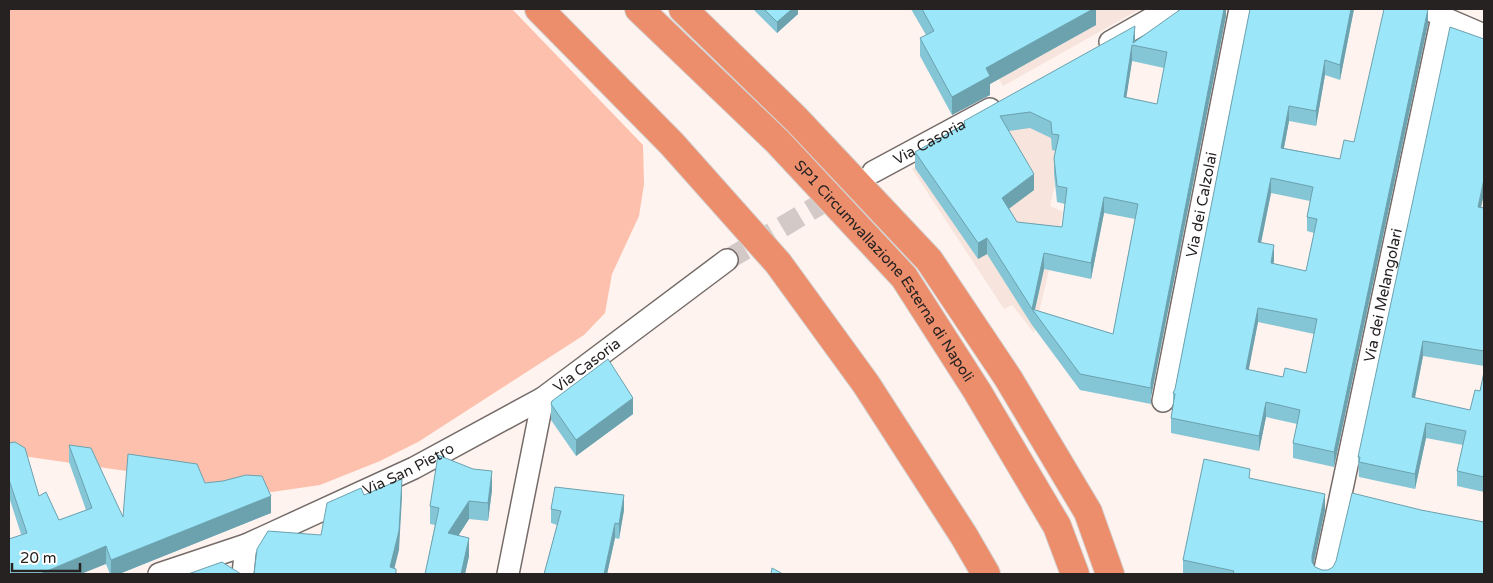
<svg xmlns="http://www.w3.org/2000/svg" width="1493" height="583" viewBox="0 0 1493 583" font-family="'Varela Round',sans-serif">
	<rect width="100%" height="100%" fill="#fef3ef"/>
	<path fill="#f7e4dd" d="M961 9H1140L1003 86Z
		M1016 111 1065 144 1050 206 1063 212 1034 333 1012 305 1004 309 912 169Z"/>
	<path fill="#fcc0ac" d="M9 9H512L643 145 644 184 639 216 612 274 605 313 584 335 418 442 380 461 320 485 272 492 9 454Z"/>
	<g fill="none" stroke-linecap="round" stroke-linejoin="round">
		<path stroke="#d3c9c6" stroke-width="21" stroke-dasharray="21 11" stroke-linecap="butt" d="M727 260 869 175"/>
		<defs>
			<g id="minor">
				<path d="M1429 9 1442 17 1484 35"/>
				<path d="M1110 42 1168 9"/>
				<path id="s1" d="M873 172 990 109"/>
				<path id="s2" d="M1163 401 1240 9"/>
				<path id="s3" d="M159 574 246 545 414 468 543 398 727 260"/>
				<path d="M243 574 246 545"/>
				<path d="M508 574 543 398"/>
				<path id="s4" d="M1324 574 1442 17"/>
			</g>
			<g id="trunk">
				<path d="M539 9 672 144 778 263 866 384 964 536 986 574"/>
				<path id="s5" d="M639 9 777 141 904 277 977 391 1057 526 1075 574"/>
				<path d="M683 9 796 119 929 260 1008 378 1088 512 1110 574"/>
			</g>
		</defs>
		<use href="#minor" stroke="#756c69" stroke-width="24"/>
		<use href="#trunk" stroke="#d4d3d3" stroke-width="30"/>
		<use href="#minor" stroke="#fff" stroke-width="21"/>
		<use href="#trunk" stroke="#ec8e6c" stroke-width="28"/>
	</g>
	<path fill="#85c6d6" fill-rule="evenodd" d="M753 9H798V14L777 33Z
		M911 9H1096V25L990 84V95L952 115 920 56V38L926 35Z
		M1226 9V16L1151 397V404L1080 390 1032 325 987 254 978 259 915 168V152L964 124V121L1135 41ZM1132 61 1164 68 1157 104 1126 97ZM1030 128 1051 138 1052 150 1056 151 1054 158V174L1057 202 1065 204 1062 227 1017 222 1009 208 1034 190 1009 131ZM1104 213 1135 219 1113 334 1035 310 1044 269 1091 279Z
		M1250 9H1354L1340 80 1325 75 1316 126 1289 121 1284 148 1340 159 1354 142 1428 24 1334 467 1293 458V443L1297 424 1266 417 1259 451 1171 433V418L1173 407V393L1175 389ZM1271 193 1310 201 1307 217V231L1314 233 1306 271 1273 264 1274 260 1261 243ZM1258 322 1314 334 1306 373 1283 377 1248 370Z
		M1481 207 1484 208V366L1423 356 1415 398 1470 410 1480 391 1484 372V492L1457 486V471L1463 445 1426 438 1415 489 1359 477 1358 457Z
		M551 404 633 414 576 456 551 420Z
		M9 443 39 496 59 520 86 510 69 462V445L123 517 205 483 271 513 119 574H110L106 564 21 534 9 497Z
		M473 469 492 490 488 521 469 519 458 536 469 556 465 574H425L435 525 430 524V506Z
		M1250 478 1325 510 1313 564 1315 567 1322 570 1484 574H1183V560Z
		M551 509 624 510 619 539 615 538 607 574H544L557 525 551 523Z"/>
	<path fill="#6ca1ae" d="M792 9H798V14L777 33V22Z
		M1093 9H1096V25L990 84V95L952 115V97L986 68Z
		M1224 9H1226V16L1151 397V383Z
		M1351 9H1354L1340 80V65Z
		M1428 9V24L1334 467V452Z
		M1135 26V42L1133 45Z
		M1132 45V61L1124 113V97Z
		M1325 60V75L1316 126V111Z
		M1289 106V121L1281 163V148Z
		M1034 174V190L1002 214V198Z
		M1271 178V193L1258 257V242Z
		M1484 179V194L1478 222V207Z
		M1104 197V213L1091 279V263Z
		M987 238V254L978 259V243Z
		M1274 245V260L1271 278V263Z
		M1044 253V269L1034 313 1032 309Z
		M1258 308V322L1246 384V369Z
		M1423 341V356L1412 412V397Z
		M633 398V414L576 456V440Z
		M1266 402V417L1259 451V436Z
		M1426 423V438L1415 489V474Z
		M492 471V490L488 521V503Z
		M402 479V497L399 550 393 574 390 567Z
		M1325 494V510L1312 572V556Z
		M624 495V510L619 539V524Z
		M271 496V513L119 574H111V560Z
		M469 501V519L448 552V533Z
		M615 523V538L607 574H604Z
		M469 538V556L465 574H461Z
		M106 546V564L81 574H40Z"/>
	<path fill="#9be6f9" stroke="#6ca1ae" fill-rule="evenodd" d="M764 9H792L777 22Z
		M922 9H1093L986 68 990 76 952 97 920 38 934 31Z
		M1181 9H1224L1151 383V388L1080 374 1032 309 987 238 978 243 915 152 965 124 964 121 1135 26 1133 43ZM1132 45 1167 52 1157 104 1124 97ZM1030 112 1051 122 1052 134 1059 135 1054 158 1057 186 1067 188 1062 227 1017 222 1002 198 1034 174 1000 116ZM1104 197 1138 204 1113 334 1032 309 1044 253 1091 263Z
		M1250 9H1351L1340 65 1325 60 1316 111 1289 106 1281 148 1340 159 1344 140 1354 142 1384 9H1428L1334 452 1293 443 1300 410 1266 402 1259 436 1171 418 1175 394 1173 393 1175 389ZM1271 178 1313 187 1307 217 1317 219 1306 271 1271 263 1274 245 1258 242ZM1258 308 1317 319 1306 373 1285 368 1283 377 1246 369Z
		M1450 27 1484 39V179L1478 207 1484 208V351L1423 341 1412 397 1470 410 1475 390 1480 391 1484 372V477L1457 471 1466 431 1426 423 1415 474 1359 462 1360 457H1358Z
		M608 359 633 398 576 440 551 404 552 401Z
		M15 442 25 448 39 496 46 492 59 520 92 508 69 445 91 448 123 517 128 454 197 464 205 483 223 481 246 475 262 476 271 496 111 560 106 546 40 574H9V539L27 533 9 480V443Z
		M438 455 473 469 492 471 488 503 469 501 448 533 469 538 461 574H425L439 508 430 506Z
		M1204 459 1250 469 1249 478 1325 494 1312 556V562L1315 567 1322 570H1328L1333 567 1336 561 1352 493 1421 510 1484 522V574H1233L1234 571 1183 560Z
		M402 479 399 531 390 567 396 569V574H254L257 549 268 531 321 535 327 503 361 488 364 495Z
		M555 487 624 495 619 524 615 523 604 574H544L561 511 551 509Z
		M222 562 241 574H188Z
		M772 568 783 574H771Z"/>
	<g text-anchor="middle" stroke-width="4" stroke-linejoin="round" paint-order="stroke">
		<g font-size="15" fill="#262221" stroke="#fff">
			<text dy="5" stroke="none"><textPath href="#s1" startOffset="64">Via Casoria</textPath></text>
			<text dy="5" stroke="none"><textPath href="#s2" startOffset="200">Via dei Calzolai</textPath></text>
			<text dy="5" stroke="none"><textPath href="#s5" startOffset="360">SP1 Circumvallazione Esterna di Napoli</textPath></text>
			<text dy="5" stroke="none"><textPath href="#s4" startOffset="285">Via dei Melangolari</textPath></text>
			<text dy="5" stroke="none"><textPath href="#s3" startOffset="478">Via Casoria</textPath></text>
			<text dy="5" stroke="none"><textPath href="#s3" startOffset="271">Via San Pietro</textPath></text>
		</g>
	</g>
	<rect width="1493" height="583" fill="none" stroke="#262221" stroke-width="20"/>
	<path d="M12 563v8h68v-8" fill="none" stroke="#262221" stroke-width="2.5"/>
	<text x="20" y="563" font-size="15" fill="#262221" stroke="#ffffff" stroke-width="4" paint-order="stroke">20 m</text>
</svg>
